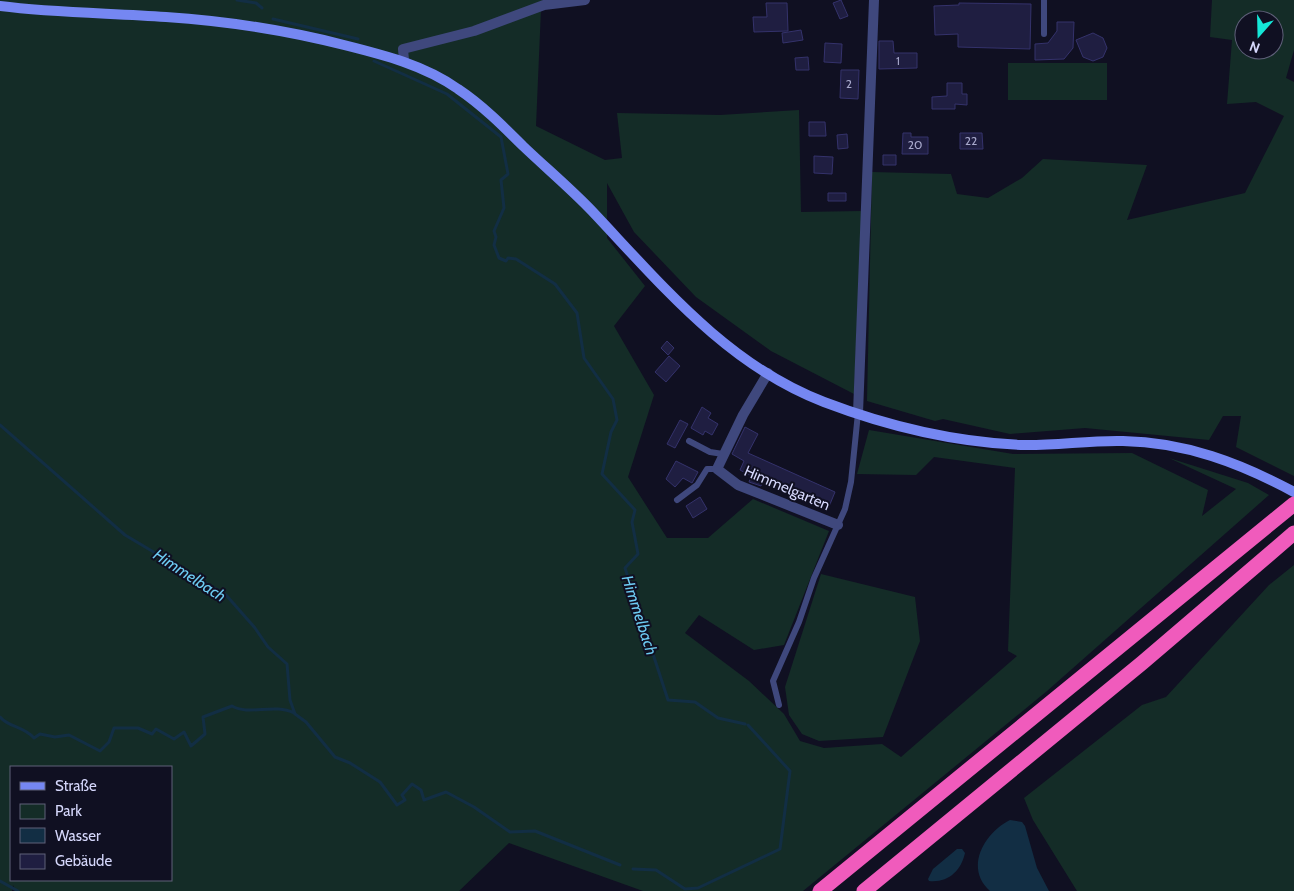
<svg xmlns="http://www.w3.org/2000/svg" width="1294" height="891" viewBox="0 0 1294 891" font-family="Cabin,sans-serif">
	<rect width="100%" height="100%" fill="#101022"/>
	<path fill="#142c27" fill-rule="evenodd" d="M0 0H553L538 2 541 9 536 126 605 160 622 158 617 113 720 115 799 110 801 212 862 211 854 394 771 351 696 297 634 232 607 183V238L645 286 614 326 654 395 628 477 667 538H708L753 499 829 531 784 645 754 650 699 615 685 633 749 681 784 714 800 741 824 748 882 744 901 757 1017 656 1008 651 1015 468 934 457 916 475 857 474 869 430 1013 454 1132 453 1208 490 1202 516 1236 489 1169 458 1248 483 1269 495 1047 691 803 891H643L509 843 459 891H16L13 885 12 891H0ZM11 767H171V880H11Z
		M1212 0H1294V50L1286 78 1294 82V476L1236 447 1241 416H1223L1209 440 1085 428 1010 434 943 419 935 421 867 401 872 172 951 174 957 194 988 198 1022 178 1043 159 1147 165 1127 220 1245 193 1284 116 1256 102 1227 104 1232 40 1210 37ZM1244 20H1274V50H1244Z
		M1008 63H1107V100H1008Z
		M1294 565V891H1077L1033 820 1024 798 1142 705 1166 697 1269 585Z
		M821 574 915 597 920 641 883 737 819 741 802 734 789 715 785 687Z"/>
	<path fill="#122e44" d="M1010 820 1022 822 1025 826 1037 868 1049 891H990C964 868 984 833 1010 820Z
		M957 849H962L965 853C961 871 948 883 929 881L928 879 933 869Z"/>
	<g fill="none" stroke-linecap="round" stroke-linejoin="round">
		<path stroke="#122e44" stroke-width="3" d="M237 0 256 3 262 8
			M273 19 358 39
			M374 61 447 94 501 137 508 174 501 180 504 208 494 231 496 237 494 245 499 258 506 261 508 258 516 259 555 284 577 313 584 358 613 399 617 420 611 432 602 474 635 510 632 522 638 554 625 568 668 700 695 702 718 718 745 724
			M0 425 125 535 226 595 255 628 268 647 287 664 290 700 295 714 306 722 335 757 350 763 380 782 397 805 405 800 402 795 412 784 421 790 424 800 446 792 474 807 510 832 535 831 620 865
			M0 717C10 728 23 726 34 738L40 734 55 737 69 735 100 751 109 742 114 728H138L152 734 156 729 174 739 184 732 191 746 205 734 203 717 232 706C249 716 274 703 294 713
			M633 869 656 870 685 889 698 888 780 849 790 771 748 725
			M0 881 18 891"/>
	</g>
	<path fill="#1f1e41" stroke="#34326b" d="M841 0 848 16 840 19 833 3Z
		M766 3H787L788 31 754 32 753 17H767Z
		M959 3 1031 4 1030 49 958 47V34L935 35 934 6 959 5Z
		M1057 22H1074L1073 48 1064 59 1035 60V44L1048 43 1057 31Z
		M801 30 803 40 783 43 782 33Z
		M1093 33 1103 38 1107 48 1103 57 1093 61 1083 57 1076 40Z
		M879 41H893L894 53H917V68L879 69Z
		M825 43 842 44 841 63 824 62Z
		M808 57 809 70H796L795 58Z
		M841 70H859L858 99 840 98Z
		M947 83H962V94H967V105L955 104V109H932V97L947 96Z
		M809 122H825L826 136H809Z
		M903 133H911V137H928V154H902Z
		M960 133H982L983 149H960Z
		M847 134 848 148 838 149 837 135Z
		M883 155H896V165H883Z
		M814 156 833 157 832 174 814 173Z
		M828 193H846V201H828Z
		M667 341 674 348 668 355 661 348Z
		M669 356 680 366 666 382 655 372Z
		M702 407 711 413 708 418 718 424 712 435 705 431 703 435 691 428Z
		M680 420 688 424 675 448 667 444Z
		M745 427 758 434 748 453 835 492 828 509 763 480 761 486 749 482 751 476 740 470 744 461 732 454Z
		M676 461 698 472 692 483 683 478 675 487 666 479Z
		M700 497 707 509 693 518 686 506Z"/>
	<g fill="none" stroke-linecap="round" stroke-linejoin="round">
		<path stroke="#3f487d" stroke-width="6" d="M1044 0V34
			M689 441 710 452 723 454
			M677 500 697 485 707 469H717
			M779 705 773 681 799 622 814 578 845 509 851 482 858 413"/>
		<path stroke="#3f487d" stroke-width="10" d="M404 60 403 49 474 31 544 5 585 0
			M768 373 743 415 717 469 738 485 838 525
			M858 413 874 0"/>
		<path stroke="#7587f2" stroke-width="10" d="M0 6C55 13 110 13 166 17 226 21 285 30 344 45 384 55 424 65 458 89 482 105 503 126 523 146 546 168 570 188 592 211 661 284 727 365 824 402 887 426 954 442 1021 445 1055 446 1089 440 1123 441 1185 442 1240 463 1294 492"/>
		<path stroke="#f05bbc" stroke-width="15" d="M820 891 1294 504
			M864 891 1142 663 1294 533"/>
	</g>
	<g text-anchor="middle" stroke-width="4" stroke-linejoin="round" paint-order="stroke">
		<g font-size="12" fill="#a8a9cc">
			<text x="898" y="65">1</text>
			<text x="849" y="88">2</text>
			<text x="971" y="145">22</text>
			<text x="915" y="149">20</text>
		</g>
		<g font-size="15" fill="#d5d7fb" stroke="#101022">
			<text transform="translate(787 488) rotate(23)" y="5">Himmelgarten</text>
		</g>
		<g font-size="16" font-style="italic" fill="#6dcbf2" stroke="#101022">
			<text transform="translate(190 575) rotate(33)" y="6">Himmelbach</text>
			<text transform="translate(640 615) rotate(72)" y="6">Himmelbach</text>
		</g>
	</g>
	<rect x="10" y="766" width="162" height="115" fill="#101022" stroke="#5f6079"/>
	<rect x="20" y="782" width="25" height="8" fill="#7587f2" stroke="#5f6079"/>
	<text x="55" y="791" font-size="15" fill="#d5d7fb">Straße</text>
	<rect x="20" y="804" width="25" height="15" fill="#142c27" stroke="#5f6079"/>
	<text x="55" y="816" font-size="15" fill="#d5d7fb">Park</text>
	<rect x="20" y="828" width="25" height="15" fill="#122e44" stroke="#5f6079"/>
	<text x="55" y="841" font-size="15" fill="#d5d7fb">Wasser</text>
	<rect x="20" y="854" width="25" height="15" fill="#1f1e41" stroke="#5f6079"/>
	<text x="55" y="866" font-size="15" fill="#d5d7fb">Gebäude</text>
	<g transform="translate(1259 35) rotate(200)"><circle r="24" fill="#101022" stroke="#5f6079"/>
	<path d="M0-4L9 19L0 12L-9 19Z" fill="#15e7d8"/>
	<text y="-8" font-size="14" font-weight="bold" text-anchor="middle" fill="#d5d7fb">N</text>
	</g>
</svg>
